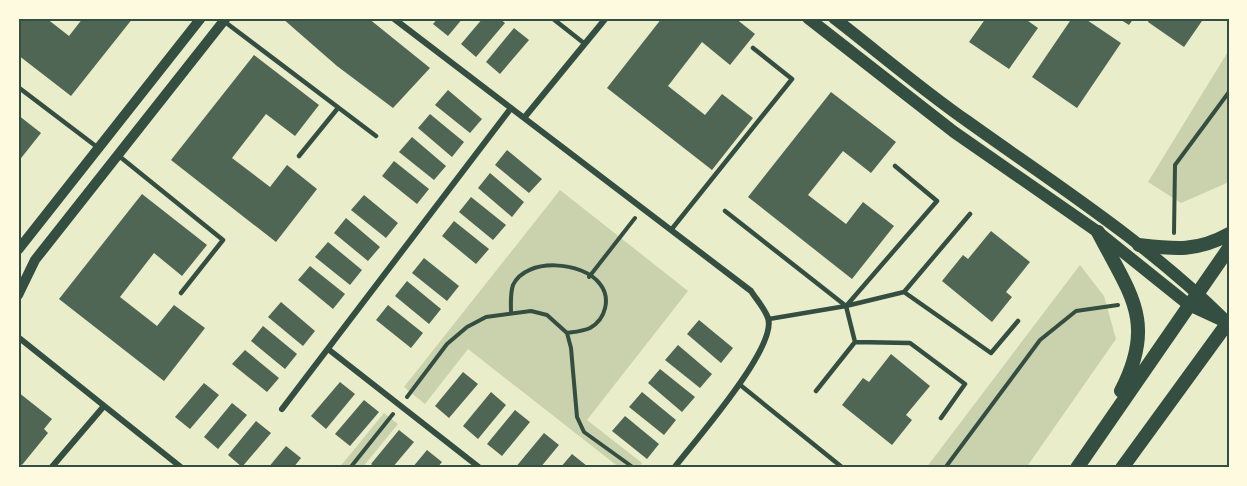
<svg xmlns="http://www.w3.org/2000/svg" width="1247" height="486" viewBox="0 0 1247 486" font-family="Quicksand,sans-serif">
	<rect width="100%" height="100%" fill="#e9edc9"/>
	<path fill="#cad2ad" d="M1229 50V182L1181 203 1148 182Z
		M560 190 688 291 587 420 642 463 638 468H620L468 349 425 404 404 387Z
		M1080 265 1104 296 1116 339 1026 468H926Z
		M384 413 398 424 362 468H339Z"/>
	<path fill="#4f6655" d="M18 18H46L69 36 83 18H133L71 96 18 55Z
		M282 18H368L430 68 393 108 337 66Z
		M438 18H463L448 36 433 24Z
		M483 18H499L505 23 476 57 461 44Z
		M662 18H735L755 34 730 65 702 42 668 86 705 115 722 94 753 118 712 170 607 88Z
		M986 18H1024L1038 28 1009 69 969 42Z
		M1072 18H1084L1121 43 1077 108 1032 77Z
		M1118 18H1134L1129 25Z
		M1150 18H1204L1184 47 1148 22Z
		M514 28 529 40 500 74 486 62Z
		M254 55 319 105 295 136 266 114 232 158 270 187 287 165 317 189 276 242 171 160Z
		M448 90 482 119 470 133 435 105Z
		M831 92 896 142 871 173 843 151 808 195 846 224 863 202 894 226 852 279 748 197Z
		M430 114 464 142 452 157 418 128Z
		M18 115 41 133 18 162Z
		M412 137 446 166 434 180 399 152Z
		M507 150 542 179 529 193 495 165Z
		M394 161 429 189 417 204 382 176Z
		M490 173 524 202 512 217 478 188Z
		M142 194 207 245 182 276 154 253 120 297 157 326 174 305 205 328 164 381 59 299Z
		M364 195 398 223 386 238 351 210Z
		M471 197 506 225 493 240 459 212Z
		M346 218 380 247 368 261 334 233Z
		M454 221 489 249 476 264 442 236Z
		M991 231 1030 262 1006 292 1012 297 992 322 942 281 963 255 968 259Z
		M328 242 362 270 350 285 315 257Z
		M424 258 459 286 447 301 412 273Z
		M310 266 345 294 333 309 298 280Z
		M407 281 441 309 429 324 395 296Z
		M281 302 315 331 303 346 268 317Z
		M388 305 423 333 411 348 376 320Z
		M699 320 733 348 721 363 687 334Z
		M263 326 297 354 285 369 251 341Z
		M678 345 712 374 700 388 665 360Z
		M245 350 279 378 267 392 232 364Z
		M891 354 930 386 906 415 912 420 892 445 842 405 863 378 869 382Z
		M660 369 695 397 682 412 648 383Z
		M463 372 478 384 449 418 435 406Z
		M340 382 355 394 326 429 311 416Z
		M204 383 219 395 190 429 175 417Z
		M18 392 52 419 44 429 48 433 22 465 18 462Z
		M491 392 506 405 478 439 463 426Z
		M642 392 676 420 664 435 629 407Z
		M364 400 379 412 350 446 335 434Z
		M232 403 247 415 218 449 204 437Z
		M515 410 530 422 502 456 487 444Z
		M625 416 659 444 647 459 612 431Z
		M256 421 271 433 242 467 228 455Z
		M399 430 414 442 392 468H376L371 464Z
		M544 433 559 445 540 468H515Z
		M286 446 301 458 293 468H268Z
		M427 450 442 462 437 468H412Z
		M572 454 587 466 585 468H560Z"/>
	<g fill="none" stroke-linecap="round" stroke-linejoin="round">
		<path stroke="#344e41" stroke-width="4" d="M1174 233 1175 165 1229 92
			M589 277 635 218
			M511 313C511 304 510 294 513 285 526 257 583 261 600 284 611 298 606 319 590 328 584 331 574 332 567 333
			M407 397 447 344 467 327 486 317 531 311 547 315 567 333 571 348 577 417 584 432 634 468
			M350 468 393 414
			M945 468 1040 340 1076 311 1118 305"/>
		<path stroke="#344e41" stroke-width="4.5" d="M552 18 585 44
			M225 22 376 136
			M18 87 97 147
			M119 156 223 240 181 293
			M299 156 338 108
			M725 211 846 306 855 342 816 391
			M671 230 792 79 753 48
			M904 292 991 353 1018 321
			M847 305 937 201 895 166
			M769 319 846 306 904 292 970 214
			M855 342 910 343 965 384 941 418
			M739 384 843 468"/>
		<path stroke="#344e41" stroke-width="6" d="M393 18 751 291C756 299 765 309 768 318 778 347 694 442 674 468
			M524 118 606 18
			M18 337 182 468
			M328 349 480 468
			M282 409 511 108
			M51 468 104 406"/>
		<path stroke="#344e41" stroke-width="10" d="M18 250 201 18
			M18 295 35 260 226 18"/>
		<path stroke="#344e41" stroke-width="12" d="M808 18 954 132 1098 232 1189 305 1228 323
			M834 18C878 52 921 89 967 121 1055 184 1146 242 1223 318"/>
		<path stroke="#344e41" stroke-width="14" d="M1098 232C1130 294 1157 322 1121 391
			M1139 245C1174 249 1197 252 1229 234
			M1077 468 1229 248
			M1122 468 1229 321"/>
	</g>
	<rect width="1247" height="486" fill="none" stroke="#fefae0" stroke-width="39"/>
	<rect x="20" y="20" width="1208" height="446" fill="none" stroke="#344e41" stroke-width="2"/>
</svg>
